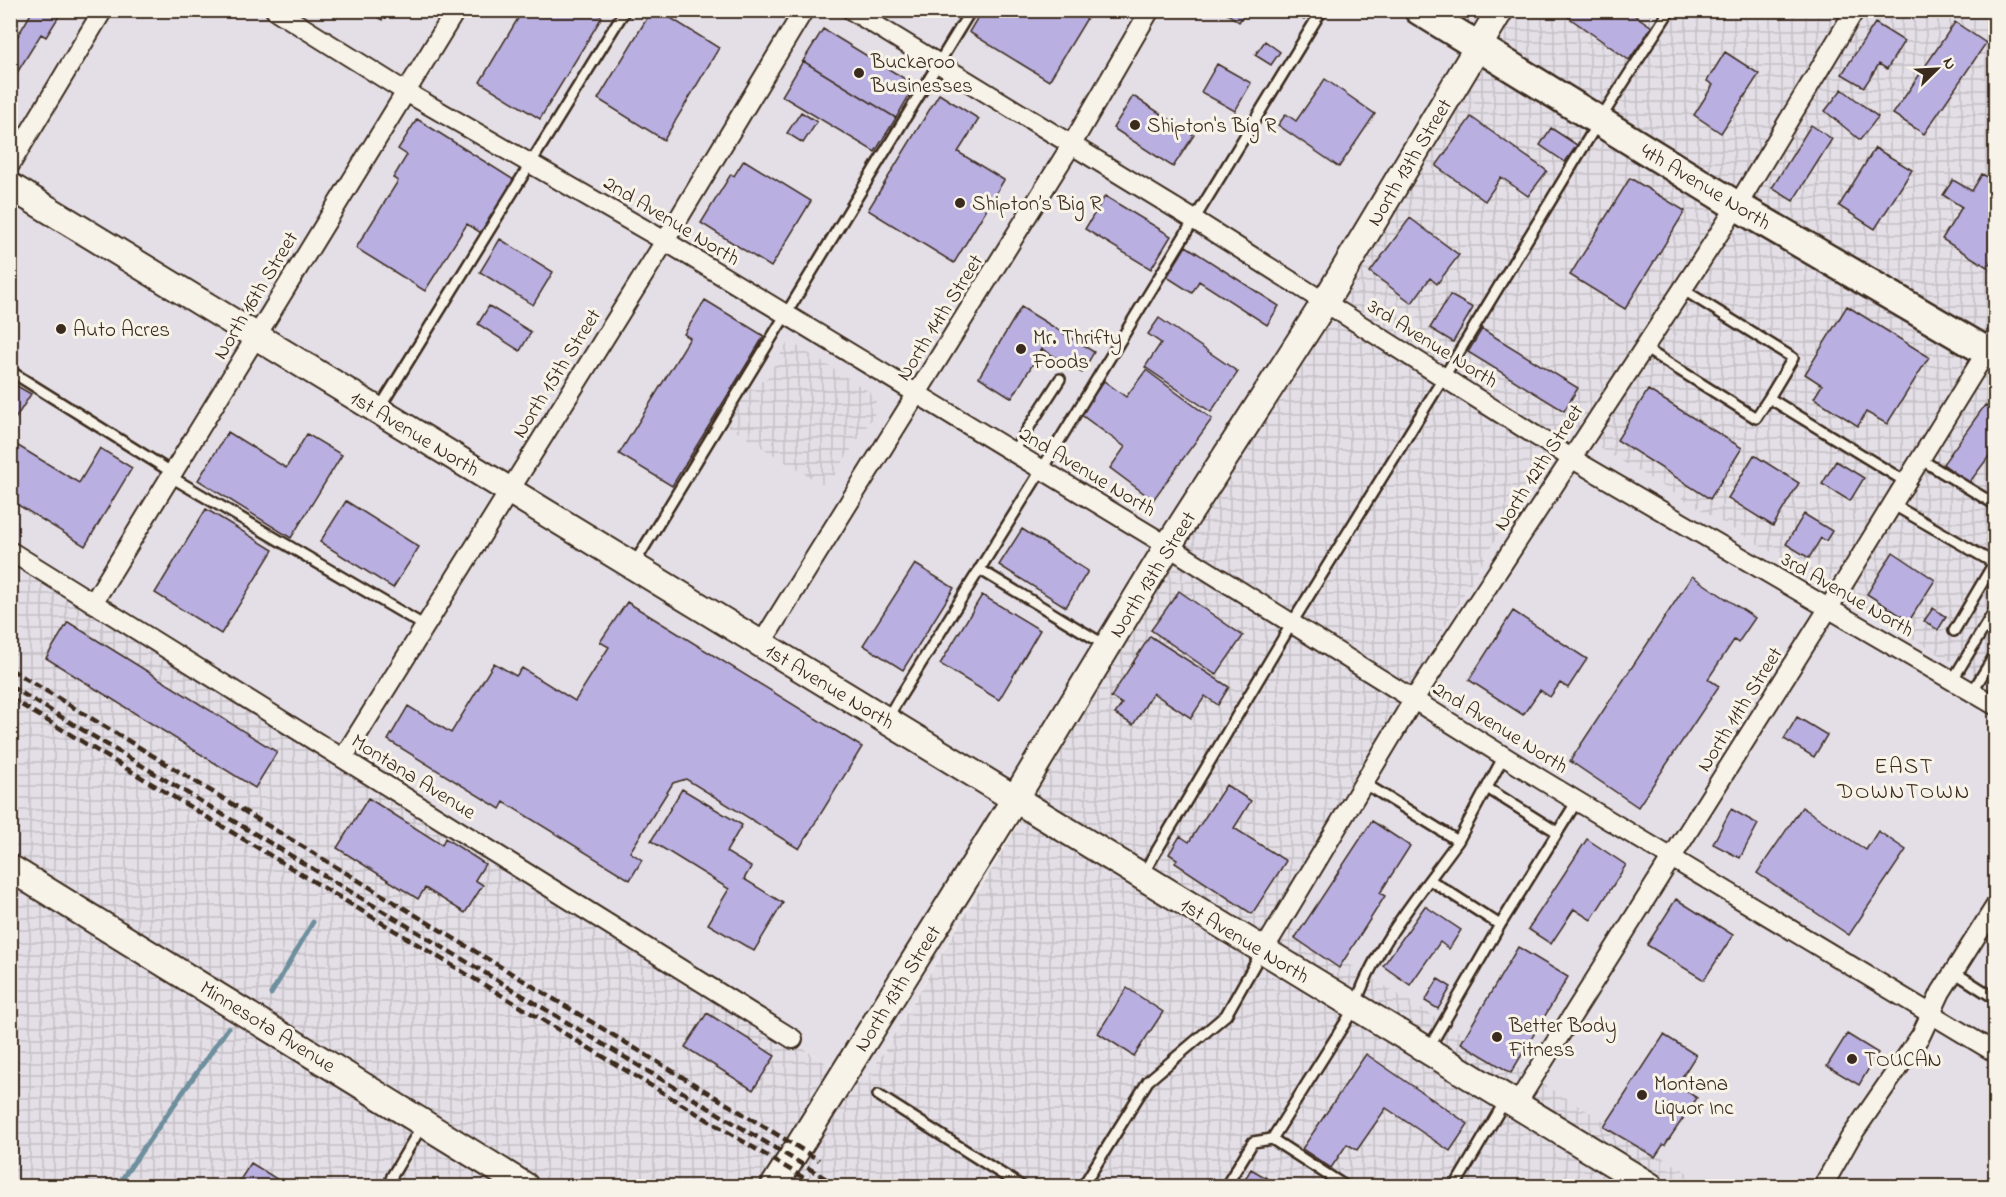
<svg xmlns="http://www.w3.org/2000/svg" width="2006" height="1197" viewBox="0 0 2006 1197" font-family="'Indie Flower',sans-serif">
	<defs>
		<pattern id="industrial-grid" width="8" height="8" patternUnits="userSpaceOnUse" patternTransform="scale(1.5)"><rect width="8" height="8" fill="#e4dfe6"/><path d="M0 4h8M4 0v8" fill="none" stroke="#c4c0c5"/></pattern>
	</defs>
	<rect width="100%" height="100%" fill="#f7f3e8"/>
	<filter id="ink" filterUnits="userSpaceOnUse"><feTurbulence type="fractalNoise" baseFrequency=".0167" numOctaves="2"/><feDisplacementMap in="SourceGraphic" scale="12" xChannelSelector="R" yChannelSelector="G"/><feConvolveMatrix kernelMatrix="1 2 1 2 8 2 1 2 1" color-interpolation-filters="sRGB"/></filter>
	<g filter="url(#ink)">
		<path fill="#e4dfe6" d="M1491 10 1498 14 1045 776 863 1086 11 544 10 11Z
			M1562 425 1995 680V1186H1694L1268 933Z"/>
		<path fill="url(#industrial-grid)" d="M1491 11H1995V688L1562 425 1276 919 1709 1186H11L10 546 863 1086 1498 15Z
			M787 343 797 346 871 393 876 401 874 415 829 483 821 484 726 425 751 388 767 378Z"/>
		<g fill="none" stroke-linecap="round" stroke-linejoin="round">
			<path stroke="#6e8f9d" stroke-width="5" d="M271 994 313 922
				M117 1186 228 1028"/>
		</g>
		<path fill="#b9afe1" stroke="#3b2a1e" stroke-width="1.5" d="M33 10H63L46 37 41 34 10 84V49Z
			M365 10H387L382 20Z
			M523 10H592L602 17 540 119 480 82Z
			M652 10H658L719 48 664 140 598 99Z
			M982 10H1092L1049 81 969 32Z
			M1222 10H1247L1239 22Z
			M1290 10H1311L1304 20Z
			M1558 10H1627L1652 27 1629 60Z
			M1955 22 1986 43 1924 134 1893 114Z
			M1875 23 1904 41 1887 69 1879 64 1864 87 1842 74Z
			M823 29 915 85 896 118 803 61Z
			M1265 41 1280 52 1271 65 1255 55Z
			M1725 52 1759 74 1721 133 1694 115 1713 85 1707 81Z
			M803 61 896 118 875 152 782 96Z
			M1217 64 1251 83 1235 111 1201 92Z
			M1325 79 1375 114 1339 167 1278 125 1286 114 1296 121Z
			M1842 89 1878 117 1860 140 1825 111Z
			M939 94 979 119 958 152 1004 180 954 263 868 210Z
			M1133 96 1194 135 1173 167 1113 128Z
			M801 112 817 122 803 143 787 133Z
			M1471 117 1547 171 1528 196 1501 177 1485 201 1436 166Z
			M417 119 514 180 481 233 467 224 425 291 356 248 398 181 393 178 407 155 398 149Z
			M1811 125 1832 139 1793 201 1772 188Z
			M1551 128 1577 145 1565 162 1540 145Z
			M1875 148 1912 170 1875 229 1839 206Z
			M744 160 811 201 771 267 701 223 731 174 734 176Z
			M1982 174 1996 182V254L1987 267 1942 239 1962 207 1943 195 1953 180 1972 191Z
			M1630 178 1685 211 1625 309 1570 275Z
			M1105 196 1171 236 1151 269 1085 229Z
			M1410 218 1459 255 1437 284 1430 278 1412 303 1370 272Z
			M500 239 553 272 533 305 480 272Z
			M1186 246 1279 306 1267 325 1199 281 1192 293 1167 277Z
			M1450 295 1473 308 1453 342 1430 328Z
			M705 300 764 336 672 486 619 454 690 338 684 334Z
			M489 306 531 332 520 351 478 324Z
			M1847 306 1929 357 1887 424 1866 412 1858 426 1814 398 1822 385 1805 374Z
			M1021 307 1094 352 1082 373 1042 349 1012 398 979 377Z
			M1159 318 1238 372 1211 412 1145 367 1161 343 1148 334Z
			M1482 329 1578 388 1564 411 1468 352Z
			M1146 370 1212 419 1153 500 1110 468 1125 447 1080 414 1104 381 1126 397Z
			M10 382 31 394 10 427Z
			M1648 390 1742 448 1710 499 1617 440Z
			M1985 405 1996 413V447L1969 483 1943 464Z
			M228 432 286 468 307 434 342 455 291 538 198 480Z
			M10 441 79 483 100 448 132 468 85 546 10 500Z
			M1754 455 1799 483 1773 526 1728 498Z
			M1836 461 1864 478 1850 501 1822 484Z
			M346 501 419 547 393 588 320 542Z
			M206 509 273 550 221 634 155 593Z
			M1804 514 1832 531 1826 541 1821 538 1809 558 1786 544Z
			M1022 529 1088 571 1066 607 999 565Z
			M1893 552 1935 580 1909 621 1867 594Z
			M915 564 954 588 903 670 863 645Z
			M1692 576 1755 618 1738 643 1734 640 1708 679 1719 686 1638 807 1570 761Z
			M1179 591 1243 636 1216 675 1151 630Z
			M982 595 1040 630 999 700 940 664Z
			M627 602 862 747 799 849 686 779 673 783 630 852 642 860 630 880 504 802 500 809 388 740 408 706 451 733 494 663 516 676 522 668 575 701 609 647 600 642Z
			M1933 608 1946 617 1938 630 1924 621Z
			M1513 611 1587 659 1568 688 1560 683 1550 697 1540 690 1523 715 1469 680Z
			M68 622 277 752 255 788 46 658Z
			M1150 636 1229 687 1218 705 1205 696 1191 718 1153 693 1133 725 1115 714 1122 704 1111 697Z
			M1797 717 1827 735 1814 757 1784 739Z
			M1226 785 1251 801 1234 828 1286 861 1252 914 1175 863 1177 859 1169 854 1180 836 1189 842Z
			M682 789 742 825 726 852 751 867 744 879 783 903 754 951 708 924 729 889 651 841Z
			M368 798 442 845 445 838 485 864 475 880 483 885 465 913 425 888 418 899 337 848Z
			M1802 807 1866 850 1878 831 1906 850 1849 935 1757 873Z
			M1731 809 1758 824 1740 858 1713 844Z
			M1372 821 1410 846 1380 893 1385 896 1339 968 1295 938Z
			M1587 839 1626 865 1591 920 1574 909 1551 944 1528 929Z
			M1676 899 1733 935 1704 980 1647 945Z
			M1425 906 1461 930 1449 949 1440 942 1410 985 1383 966Z
			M1518 947 1568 977 1511 1073 1461 1043Z
			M1438 979 1451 987 1438 1009 1425 1001Z
			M1127 988 1163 1012 1134 1056 1098 1033Z
			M707 1013 775 1056 753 1090 685 1047Z
			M1847 1034 1878 1053 1859 1085 1827 1066Z
			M1664 1035 1696 1055 1677 1085 1697 1098 1665 1145H1663L1655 1157 1604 1127Z
			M1366 1054 1468 1124 1450 1151 1386 1108 1357 1150 1347 1144 1331 1168 1302 1149Z
			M251 1163 288 1186H236Z
			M1996 1167V1186H1984Z
			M1251 1169 1280 1186H1241Z"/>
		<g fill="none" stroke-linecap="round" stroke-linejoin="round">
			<defs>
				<path id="lane" d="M1682 289 1793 358 1769 398 1906 482
					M1644 348 1756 418 1769 398
					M10 371 173 473
					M379 409 625 10
					M1013 452 1060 379
					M1920 459 1996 505
					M171 477 425 626
					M1892 504 1994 563 1954 631
					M634 564 971 10
					M979 569 1105 645
					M1952 681 1996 608
					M1972 692 1996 653
					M887 718 1042 469 1322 10
					M1364 783 1458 841 1504 756
					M1487 788 1557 832
					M1143 874 1292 623 1444 377 1599 121 1670 10
					M1430 880 1500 925 1577 801
					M1954 972 1996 999
					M1429 1048 1500 925
					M878 1095 1021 1186
					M389 1186 392 1176 423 1124
					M1083 1186 1148 1081 1226 1015 1261 953
					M1226 1186 1253 1142 1272 1139
					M1345 1186 1272 1139 1355 1007C1373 948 1422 891 1458 841
					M1455 1186 1505 1101"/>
				<path id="street" d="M275 10 406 92 665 241 1168 546 1542 780 1996 1053
					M851 10 1193 219 1571 458 1996 706
					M10 165 103 10
					M10 551 793 1039
					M93 603 456 10
					M761 644 1072 144 1150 10
					M343 758 665 241 804 10
					M1263 951 1414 699 1737 206 1855 10
					M1516 1105 1828 609 1996 336
					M1823 1186 1850 1138 1921 1035 1941 992 1996 905"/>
				<path id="secondary" d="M10 186 1650 1186
					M10 868 525 1186
					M774 1186 1015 799 1168 546 1325 302 1500 10"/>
				<path id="primary" d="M1419 10 1737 206 1996 357"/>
			</defs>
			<use href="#lane" stroke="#3b2a1e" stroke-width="14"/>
			<use href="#street" stroke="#3b2a1e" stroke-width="22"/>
			<use href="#secondary" stroke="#3b2a1e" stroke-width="30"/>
			<use href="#primary" stroke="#3b2a1e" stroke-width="33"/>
			<use href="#lane" stroke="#f7f3e8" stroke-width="9"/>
			<use href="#street" stroke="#f7f3e8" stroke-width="18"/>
			<use href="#secondary" stroke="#f7f3e8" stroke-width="26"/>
			<use href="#primary" stroke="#f7f3e8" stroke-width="28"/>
			<path stroke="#3b2a1e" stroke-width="4.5" stroke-dasharray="9 4.5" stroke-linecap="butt" d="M10 669 819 1160
				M10 686 838 1186
				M10 698 817 1186"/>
		</g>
	</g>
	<g fill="#3b2a1e" stroke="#f7f3e8" stroke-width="2">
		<circle cx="859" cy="73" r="6"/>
		<circle cx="1135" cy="125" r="6"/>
		<circle cx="960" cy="203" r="6"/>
		<circle cx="61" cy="329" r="6"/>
		<circle cx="1021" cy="349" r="6"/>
		<circle cx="1497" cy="1037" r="6"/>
		<circle cx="1852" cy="1059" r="6"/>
		<circle cx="1642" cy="1095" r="6"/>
	</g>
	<g text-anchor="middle" stroke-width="6" stroke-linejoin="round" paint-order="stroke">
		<g font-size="21" fill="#3b2a1e" stroke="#f7f3e8" text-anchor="start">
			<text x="871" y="68">Buckaroo<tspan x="871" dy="24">Businesses</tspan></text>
			<text x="1147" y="132">Shipton's Big R</text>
			<text x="972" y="210">Shipton’s Big R</text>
			<text x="73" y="336">Auto Acres</text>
			<text x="1033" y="344">Mr. Thrifty<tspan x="1033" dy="24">Foods</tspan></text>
			<text x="1509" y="1032">Better Body<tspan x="1509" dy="24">Fitness</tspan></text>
			<text x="1864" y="1066">TOUCAN</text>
			<text x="1654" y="1090">Montana<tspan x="1654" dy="24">Liquor Inc</tspan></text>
		</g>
		<g font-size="21" fill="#3b2a1e" stroke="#f7f3e8">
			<text transform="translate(1409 162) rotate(-59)" y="7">North 13th Street</text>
			<text transform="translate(1706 186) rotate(31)" y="7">4th Avenue North</text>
			<text transform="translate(672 220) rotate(31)" y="7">2nd Avenue North</text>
			<text transform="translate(255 295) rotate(-59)" y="7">North 16th Street</text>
			<text transform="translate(939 317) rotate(-58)" y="7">North 14th Street</text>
			<text transform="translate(1433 343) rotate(32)" y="7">3rd Avenue North</text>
			<text transform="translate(556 373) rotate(-58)" y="7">North 15th Street</text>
			<text transform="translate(415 433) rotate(31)" y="7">1st Avenue North</text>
			<text transform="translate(1538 467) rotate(-57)" y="7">North 12th Street</text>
			<text transform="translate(1088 471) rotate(31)" y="7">2nd Avenue North</text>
			<text transform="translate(1152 574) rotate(-58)" y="7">North 13th Street</text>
			<text transform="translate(1848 594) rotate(30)" y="7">3rd Avenue North</text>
			<text transform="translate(830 686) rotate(31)" y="7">1st Avenue North</text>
			<text transform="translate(1739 709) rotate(-58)" y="7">North 11th Street</text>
			<text transform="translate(1501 727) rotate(32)" y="7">2nd Avenue North</text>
			<text transform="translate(414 776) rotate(32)" y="7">Montana Avenue</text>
			<text transform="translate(1245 940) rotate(31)" y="7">1st Avenue North</text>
			<text transform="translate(897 988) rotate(-58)" y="7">North 13th Street</text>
			<text transform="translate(268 1026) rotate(32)" y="7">Minnesota Avenue</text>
		</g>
		<g font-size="22" letter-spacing="1.5" fill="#3b2a1e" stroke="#f7f3e8">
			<text x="1904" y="773">EAST<tspan x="1904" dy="25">DOWNTOWN</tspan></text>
		</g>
	</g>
	<rect width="2006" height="1197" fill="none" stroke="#f7f3e8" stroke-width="36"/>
	<rect x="18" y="18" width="1970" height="1161" fill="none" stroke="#3b2a1e" stroke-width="2" filter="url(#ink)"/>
	<g transform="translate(1937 69) rotate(66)" stroke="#f7f3e8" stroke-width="4.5" paint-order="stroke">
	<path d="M0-4.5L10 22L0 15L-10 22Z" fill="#3b2a1e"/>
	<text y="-9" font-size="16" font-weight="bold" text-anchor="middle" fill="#3b2a1e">N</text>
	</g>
</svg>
